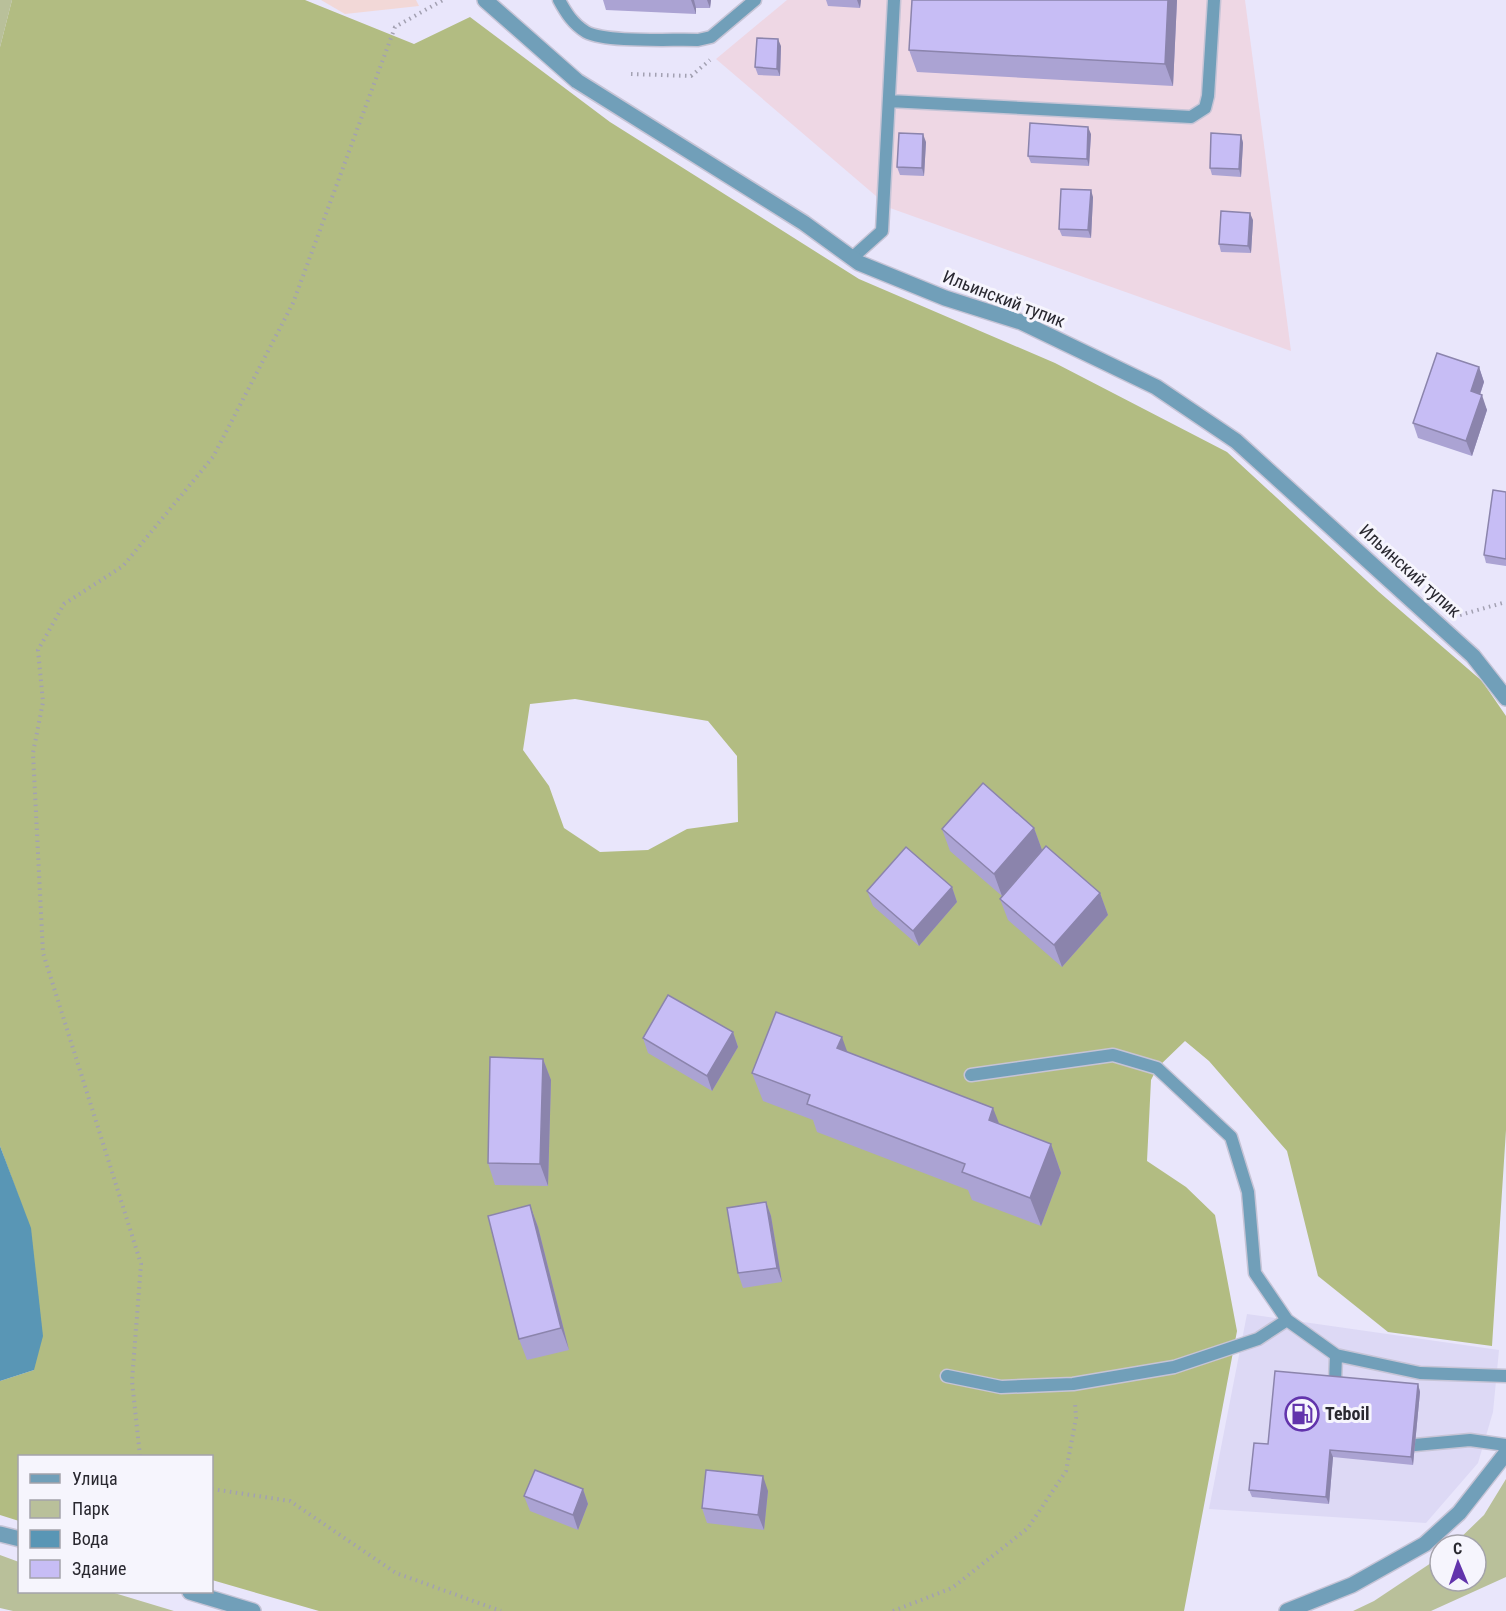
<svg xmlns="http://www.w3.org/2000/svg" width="1506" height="1611" viewBox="0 0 1506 1611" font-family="'Roboto Condensed',sans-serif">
	<rect width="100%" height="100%" fill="#e9e6fb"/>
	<path fill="#ddd9f5" d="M1247 1314 1499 1350 1493 1412 1478 1463 1426 1523 1209 1509Z"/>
	<path fill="#f2d8d7" d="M321 0H416L419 6 345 14Z"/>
	<path fill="#eed7e4" d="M787 0H1245L1291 351 890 208 716 59Z"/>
	<path fill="#b9c09a" d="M0 0H12L0 47Z
		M1506 1479V1577L1431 1611H1353L1374 1601 1440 1557V1581H1476V1545H1453L1484 1515Z
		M0 1555 19 1562 20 1592H111L174 1611H13L0 1608Z"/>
	<path fill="#b2bc82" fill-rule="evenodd" d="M12 0H305L414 44 470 17 610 122 859 279 1055 363 1227 452 1379 592 1482 681 1506 716V1130L1492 1346 1388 1332 1318 1276 1287 1151 1209 1061 1185 1041 1157 1068 1151 1080 1147 1161 1186 1187 1215 1215 1237 1331 1184 1611H319L212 1580V1456H20L19 1521 0 1515V1381L34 1370 30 1228 0 1146V47ZM575 699 708 721 737 756 738 822 687 829 648 850 600 852 564 828 549 786 523 750 530 704Z"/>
	<path fill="#5996b5" d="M0 1146 31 1228 43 1336 34 1370 0 1381Z"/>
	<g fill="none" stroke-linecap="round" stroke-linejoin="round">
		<defs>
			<path id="service" d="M559 0C566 13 573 24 586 32 607 43 672 39 698 40L711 37 755 0
				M889 101 1191 117 1205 108 1208 96 1214 0
				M852 258 882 231 894 0
				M971 1075 1113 1055 1157 1068 1231 1137 1248 1192 1255 1273 1287 1320 1336 1355 1420 1373 1506 1376
				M947 1376 1001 1387 1073 1384 1174 1367 1258 1339 1287 1320
				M1335 1384 1336 1355
				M1415 1445 1470 1440 1506 1445"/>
			<path id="minor" d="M485 0 577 81 804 223 859 263 945 298 1021 322 1156 387 1236 441 1473 656 1506 698
				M0 1534 20 1539
				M190 1592 253 1611
				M1287 1611 1352 1585 1425 1544 1459 1513 1506 1453"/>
		</defs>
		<use href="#service" stroke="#c6c4d6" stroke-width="15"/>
		<use href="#minor" stroke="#c6c4d6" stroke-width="18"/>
		<path stroke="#a3a1b2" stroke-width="4" stroke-dasharray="1.5 4.5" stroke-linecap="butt" d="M631 74 691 76 710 60
			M1460 615 1506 602
			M140 1456 132 1381 141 1264 43 953 33 753 43 702 38 650 64 604 123 566 213 457 293 303 395 27 443 0
			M212 1489 290 1501 396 1573 501 1611
			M893 1611 952 1588 1028 1528 1066 1471 1076 1418 1075 1403"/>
		<use href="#service" stroke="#719fb9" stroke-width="12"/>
		<use href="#minor" stroke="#719fb9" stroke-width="15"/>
	</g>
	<path fill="#aba3d3" d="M603 0H711L710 8H696V14L606 10Z
		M826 0H861L860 8 828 6Z
		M1177 0 1173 86 917 72 909 50Z
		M781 46 780 76 758 75 755 67Z
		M1091 134 1089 166 1031 163 1028 156Z
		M1241 135 1243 143 1241 177 1212 175 1210 168Z
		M926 142 924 176 900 175 897 167Z
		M1093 197 1091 238 1062 236 1059 229Z
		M1253 220 1251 253 1221 252 1219 244Z
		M1479 367 1484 382 1480 395 1487 410 1472 456 1418 438 1413 423Z
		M1506 492V566L1486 563 1484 555Z
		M1034 828 1042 850 1002 896 950 851 942 829Z
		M952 887 957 902 919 946 873 906 867 891Z
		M1100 893 1108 915 1062 967 1008 920 1000 899Z
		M733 1032 738 1047 712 1091 648 1053 643 1038Z
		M847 1052 1000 1125 1051 1144 1061 1173 1041 1226 972 1200 968 1190 817 1132 813 1120 763 1101 752 1073Z
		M543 1059 551 1080 548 1186 495 1185 488 1163Z
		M766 1202 771 1216 782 1282 743 1288 738 1273Z
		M530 1205 538 1227 569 1350 527 1360 519 1339Z
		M1418 1384 1420 1392 1413 1465 1333 1457 1329 1504 1252 1497 1249 1490 1268 1444Z
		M583 1489 588 1504 578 1530 530 1511 524 1496Z
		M768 1491 764 1530 707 1523 702 1508Z"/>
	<path fill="#8b84ac" d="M691 0H694L696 8V14Z
		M707 0H711L710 8Z
		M857 0H861L860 8Z
		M1168 0H1177L1173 86 1165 64Z
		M778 39 781 46 780 76 777 69Z
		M1088 127 1091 134 1089 166 1087 159Z
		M923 134 926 142 924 176 922 168Z
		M1241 135 1243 143 1241 177 1239 169Z
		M1091 190 1093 197 1091 238 1088 230Z
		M1250 213 1253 220 1251 253 1248 246Z
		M1479 367 1484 382 1476 406 1471 391Z
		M1482 395 1487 410 1472 456 1466 441Z
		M1034 828 1042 850 1002 896 994 874Z
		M952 887 957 902 919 946 913 931Z
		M1100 893 1108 915 1062 967 1054 945Z
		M733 1032 738 1047 712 1091 707 1076Z
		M842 1037 852 1065 837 1048Z
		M543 1059 551 1080 548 1186 540 1164Z
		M993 1108 1004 1136 989 1120Z
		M1051 1144 1061 1173 1041 1226 1030 1198Z
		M766 1202 771 1216 782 1282 777 1268Z
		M530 1205 538 1227 569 1350 561 1328Z
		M1418 1384 1420 1392 1413 1465 1411 1457Z
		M1330 1450 1333 1457 1329 1504 1326 1497Z
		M763 1476 768 1491 764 1530 758 1515Z
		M583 1489 588 1504 578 1530 573 1515Z"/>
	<path fill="#c7bdf5" stroke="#8b84ac" stroke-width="1.5" d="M912 0H1168L1165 64 909 50Z
		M757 38 778 39 777 69 755 67Z
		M1030 123 1088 127 1087 159 1028 156Z
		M899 133 923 134 922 168 897 167Z
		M1211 133 1241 135 1239 169 1210 168Z
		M1061 189 1091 190 1088 230 1059 229Z
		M1221 211 1250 213 1248 246 1219 244Z
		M1437 353 1479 367 1471 391 1482 395 1466 441 1413 423Z
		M1493 490 1506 492V559L1484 555Z
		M983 783 1034 828 994 874 942 829Z
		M1046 846 1100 893 1054 945 1000 899Z
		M906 847 952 887 913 931 867 891Z
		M668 995 733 1032 707 1076 643 1038Z
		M776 1012 842 1037 837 1048 993 1108 989 1120 1051 1144 1030 1198 962 1172 965 1164 807 1104 810 1095 752 1073Z
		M490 1057 543 1059 540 1164 488 1163Z
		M766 1202 777 1268 738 1273 727 1208Z
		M530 1205 561 1328 519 1339 488 1216Z
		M1275 1371 1418 1384 1411 1457 1330 1450 1326 1497 1249 1490 1254 1443 1268 1444Z
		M535 1470 583 1489 573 1515 524 1496Z
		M706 1470 763 1476 758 1515 702 1508Z"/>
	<defs>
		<symbol id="fuel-ring" viewBox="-11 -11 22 22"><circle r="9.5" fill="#f6f5fd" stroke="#6234ac" stroke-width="1.5"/><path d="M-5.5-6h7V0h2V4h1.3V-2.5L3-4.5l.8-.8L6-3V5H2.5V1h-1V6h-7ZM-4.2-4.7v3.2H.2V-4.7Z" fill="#6234ac"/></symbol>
	</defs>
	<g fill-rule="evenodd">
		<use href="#fuel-ring" x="1283" y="1395" width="38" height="38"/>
	</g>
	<g text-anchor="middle" stroke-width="6" stroke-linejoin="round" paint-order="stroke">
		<g font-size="18" fill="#292830" stroke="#f6f5fd">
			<text transform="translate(1004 299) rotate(21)" y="6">Ильинский тупик</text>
			<text transform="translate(1410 571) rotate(42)" y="6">Ильинский тупик</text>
		</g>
		<g font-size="18" font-weight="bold" fill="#292830" stroke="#f6f5fd" text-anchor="start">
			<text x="1325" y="1420">Teboil</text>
		</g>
	</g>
	<rect x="18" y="1455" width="195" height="138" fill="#f6f5fd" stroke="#a4a3ab" stroke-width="1.5"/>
	<rect x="30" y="1474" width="30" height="9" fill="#719fb9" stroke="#a4a3ab" stroke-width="1.5"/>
	<text x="72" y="1485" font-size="18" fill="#292830">Улица</text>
	<rect x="30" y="1500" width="30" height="18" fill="#b9c09a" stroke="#a4a3ab" stroke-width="1.5"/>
	<text x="72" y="1515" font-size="18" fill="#292830">Парк</text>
	<rect x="30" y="1530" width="30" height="18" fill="#5996b5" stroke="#a4a3ab" stroke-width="1.5"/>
	<text x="72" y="1545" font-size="18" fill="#292830">Вода</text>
	<rect x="30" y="1560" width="30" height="18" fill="#c7bdf5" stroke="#a4a3ab" stroke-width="1.5"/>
	<text x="72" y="1575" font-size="18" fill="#292830">Здание</text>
	<g transform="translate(1458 1563) rotate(358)"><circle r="28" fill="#f6f5fd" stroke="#a4a3ab" stroke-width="1.5"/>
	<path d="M0-4.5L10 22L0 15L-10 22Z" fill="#6234ac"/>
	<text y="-9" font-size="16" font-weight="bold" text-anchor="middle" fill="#292830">С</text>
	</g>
</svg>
